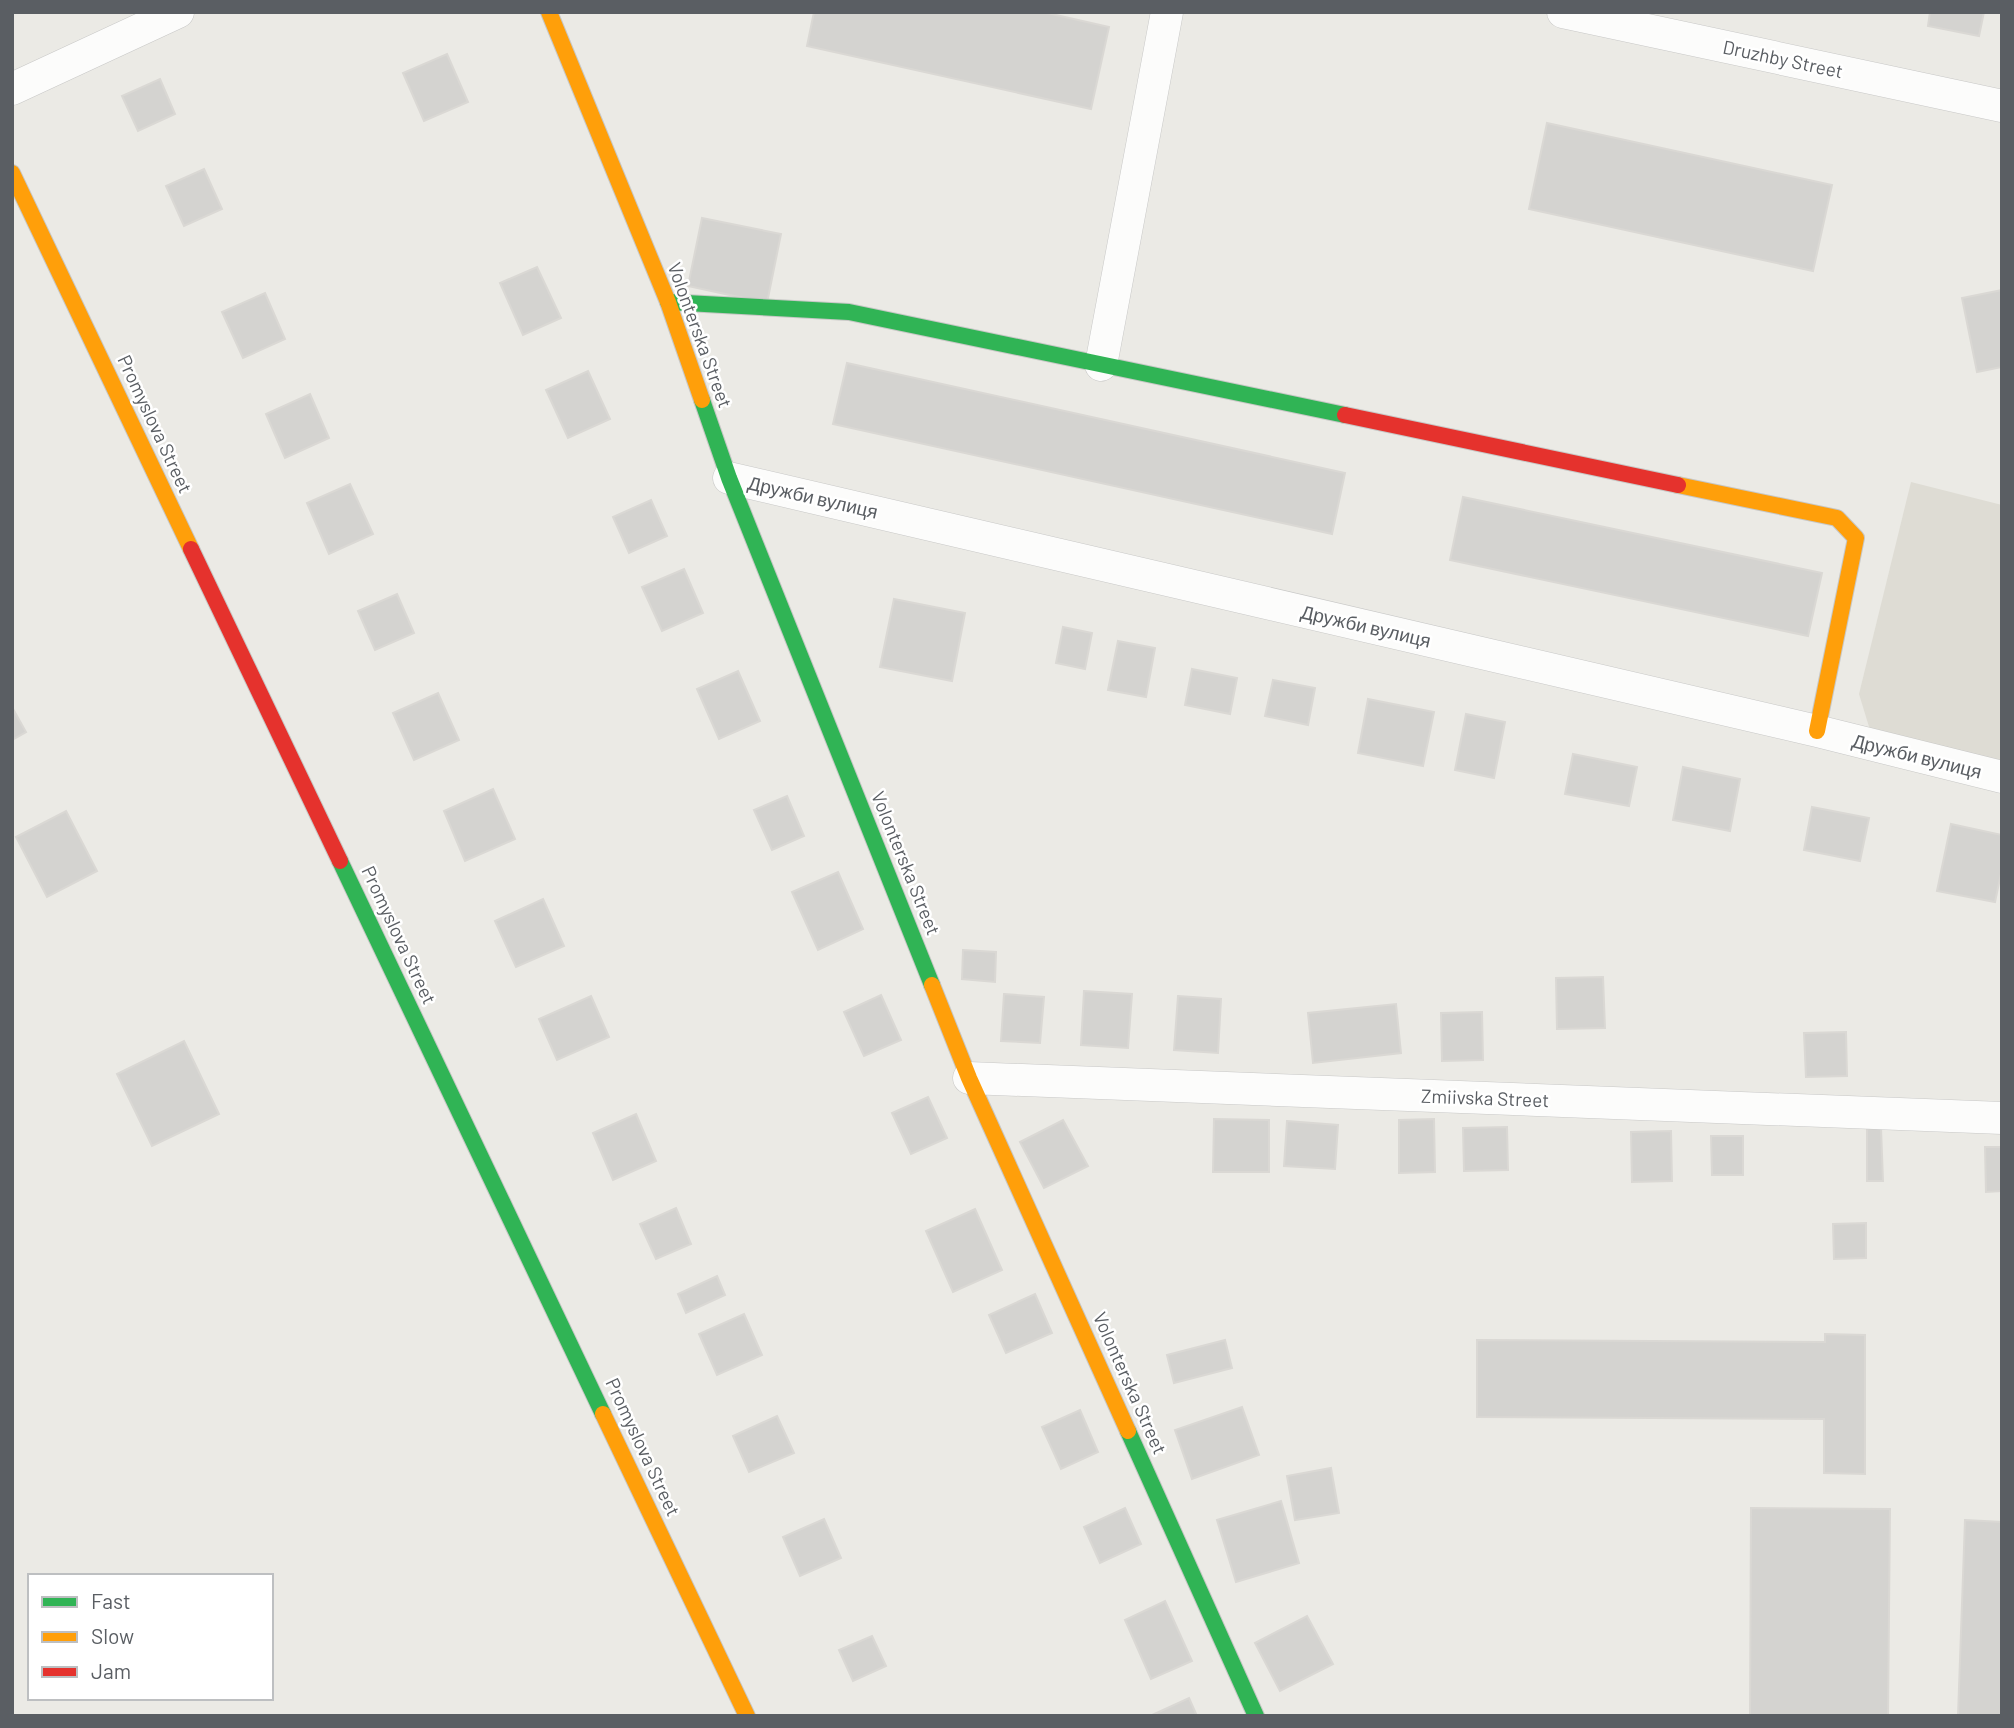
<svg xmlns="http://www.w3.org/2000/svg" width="2014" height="1728" viewBox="0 0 2014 1728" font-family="Barlow,sans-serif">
	<rect width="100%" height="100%" fill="#ebeae5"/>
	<path fill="#dedcd4" d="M1911 482 2002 505V762L1870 730 1859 694Z"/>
	<path fill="#d4d3d0" stroke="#dad8d4" stroke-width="2" d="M814 12H1043L1109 27 1091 109 807 46Z
		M1930 12H1984L1979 36 1928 26Z
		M447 54 468 102 424 121 403 73Z
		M160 79 175 114 138 131 122 96Z
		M1547 123 1832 185 1813 271 1529 209Z
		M204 169 222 209 184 226 166 186Z
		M702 218 781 234 767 303 688 286Z
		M537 267 561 318 523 335 500 283Z
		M2002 290V367L1977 372 1962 298Z
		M265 293 285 339 243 358 222 312Z
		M847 363 1345 473 1332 534 833 424Z
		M588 371 610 419 568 438 546 390Z
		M310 394 329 438 285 458 266 414Z
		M350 484 373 534 329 554 307 503Z
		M1463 497 1822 573 1808 636 1450 560Z
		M651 500 667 536 629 553 613 517Z
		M684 569 703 613 662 631 642 587Z
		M397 594 414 633 375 650 358 611Z
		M894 599 965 613 952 681 880 667Z
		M1063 627 1092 633 1085 669 1056 663Z
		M1118 641 1155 648 1146 697 1108 690Z
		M1192 669 1237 678 1230 714 1185 705Z
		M738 671 760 721 719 739 697 689Z
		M1273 680 1315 688 1308 725 1265 716Z
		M438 693 459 740 414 760 393 713Z
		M1368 699 1434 712 1423 766 1358 753Z
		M12 707 26 732 12 740Z
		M1466 714 1505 722 1494 778 1455 770Z
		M1573 754 1637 767 1629 806 1565 794Z
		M1683 767 1740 779 1730 831 1673 820Z
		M493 789 515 839 465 861 444 811Z
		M787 796 804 836 772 850 754 810Z
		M1812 807 1869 818 1860 861 1804 850Z
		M66 811 97 871 47 897 16 837Z
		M1951 824 2002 835V869L1995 902 1937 891Z
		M838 872 863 929 818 950 792 892Z
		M543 899 564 946 516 967 495 921Z
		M963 950 996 952 995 982 962 979Z
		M1603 977 1605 1028 1557 1029 1556 978Z
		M1084 991 1132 994 1128 1048 1081 1045Z
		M1004 994 1044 997 1040 1043 1001 1041Z
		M881 995 901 1040 864 1056 844 1012Z
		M591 996 609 1037 557 1060 539 1019Z
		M1178 996 1221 999 1218 1053 1174 1050Z
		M1396 1004 1401 1053 1313 1063 1308 1013Z
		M1482 1012 1483 1060 1442 1061 1441 1013Z
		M1846 1032 1847 1076 1806 1077 1804 1033Z
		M184 1041 219 1114 152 1146 117 1074Z
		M928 1097 947 1138 911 1154 892 1113Z
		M636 1114 656 1161 613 1180 593 1133Z
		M1214 1119 1269 1120V1172H1213Z
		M1434 1119 1435 1172 1399 1173V1120Z
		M1063 1120 1088 1166 1044 1188 1020 1142Z
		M1287 1121 1338 1125 1335 1169 1284 1166Z
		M1507 1127 1508 1170 1464 1171 1463 1128Z
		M1881 1128 1883 1181H1867V1129Z
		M1671 1131 1672 1181 1632 1182 1631 1132Z
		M1711 1136H1743V1175H1712Z
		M1985 1147H2002V1191L1986 1192Z
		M676 1208 691 1244 656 1259 640 1224Z
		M975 1209 1002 1270 953 1292 926 1231Z
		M1866 1223V1258L1834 1259 1833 1224Z
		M717 1276 725 1295 686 1313 678 1294Z
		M1035 1294 1052 1333 1006 1353 989 1315Z
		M744 1314 762 1355 717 1375 699 1334Z
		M1825 1334 1865 1335V1474L1824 1473V1419L1477 1417V1340L1825 1342Z
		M1225 1340 1232 1368 1174 1383 1167 1355Z
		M1242 1407 1259 1455 1192 1479 1175 1430Z
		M1080 1410 1098 1452 1061 1469 1042 1427Z
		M777 1416 794 1453 749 1472 733 1436Z
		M1331 1468 1339 1513 1295 1520 1287 1476Z
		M1281 1501 1299 1563 1236 1582 1217 1520Z
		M1125 1508 1141 1544 1100 1563 1084 1527Z
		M1751 1508 1890 1509 1888 1716H1750Z
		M824 1519 841 1558 800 1576 783 1537Z
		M1965 1520 2002 1522V1716H1958Z
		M1165 1601 1192 1661 1151 1679 1125 1620Z
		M1307 1616 1333 1664 1280 1691 1255 1643Z
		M872 1636 886 1666 853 1681 839 1650Z
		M1189 1698 1197 1716H1150Z"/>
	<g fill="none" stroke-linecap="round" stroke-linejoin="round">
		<defs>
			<path id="street" d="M1563 12 2002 106
				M12 89 178 12
				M1101 365 1167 12
				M729 478 1817 731 2002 777
				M969 1078 2002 1118"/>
			<path id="fast" d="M668 302 849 312 1345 415
				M702 400 729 478 932 985
				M340 861 603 1414
				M1128 1431 1256 1716"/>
			<path id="slow" d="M549 12 668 302 702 400
				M12 173 191 549
				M1678 485 1837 518 1856 538 1817 731
				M932 985 969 1078 1128 1431
				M603 1414 747 1716"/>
			<path id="jam" d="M1345 415 1678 485
				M191 549 340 861"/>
		</defs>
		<use href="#street" stroke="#c8c8c7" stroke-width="33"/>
		<use href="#fast" stroke="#c7c7c5" stroke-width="18"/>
		<use href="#slow" stroke="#c7c7c5" stroke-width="18"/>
		<use href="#jam" stroke="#c7c7c5" stroke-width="18"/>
		<use href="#street" stroke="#fcfcfb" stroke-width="32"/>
		<use href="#fast" stroke="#30b455" stroke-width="16"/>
		<use href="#slow" stroke="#ff9f0a" stroke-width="16"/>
		<use href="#jam" stroke="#e5322d" stroke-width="16"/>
	</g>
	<g text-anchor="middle" stroke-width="5" stroke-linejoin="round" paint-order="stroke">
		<g font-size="19" fill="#5a5e63" stroke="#fff">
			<text transform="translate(1783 59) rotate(12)" y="7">Druzhby Street</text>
			<text transform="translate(700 335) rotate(70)" y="7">Volonterska Street</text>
			<text transform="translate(155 424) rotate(65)" y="7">Promyslova Street</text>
			<text transform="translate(813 497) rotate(13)" y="7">Дружби вулиця</text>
			<text transform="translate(1366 626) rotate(13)" y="7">Дружби вулиця</text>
			<text transform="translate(1917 756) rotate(14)" y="7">Дружби вулиця</text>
			<text transform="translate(906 863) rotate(68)" y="7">Volonterska Street</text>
			<text transform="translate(399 935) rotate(65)" y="7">Promyslova Street</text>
			<text transform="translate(1485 1098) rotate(2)" y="7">Zmiivska Street</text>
			<text transform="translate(1130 1383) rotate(66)" y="7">Volonterska Street</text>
			<text transform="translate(643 1447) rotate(65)" y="7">Promyslova Street</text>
		</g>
	</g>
	<rect width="2014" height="1728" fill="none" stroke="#5a5e63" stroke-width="28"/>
	<rect x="28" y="1574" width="245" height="126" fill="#ffffff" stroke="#bdbfc1" stroke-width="2"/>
	<rect x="42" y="1597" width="35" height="10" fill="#30b455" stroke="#bdbfc1" stroke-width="2"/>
	<text x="91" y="1609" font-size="21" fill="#5a5e63">Fast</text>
	<rect x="42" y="1632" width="35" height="10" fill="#ff9f0a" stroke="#bdbfc1" stroke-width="2"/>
	<text x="91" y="1644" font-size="21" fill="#5a5e63">Slow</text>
	<rect x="42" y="1667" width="35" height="10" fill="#e5322d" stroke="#bdbfc1" stroke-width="2"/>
	<text x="91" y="1679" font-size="21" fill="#5a5e63">Jam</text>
</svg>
